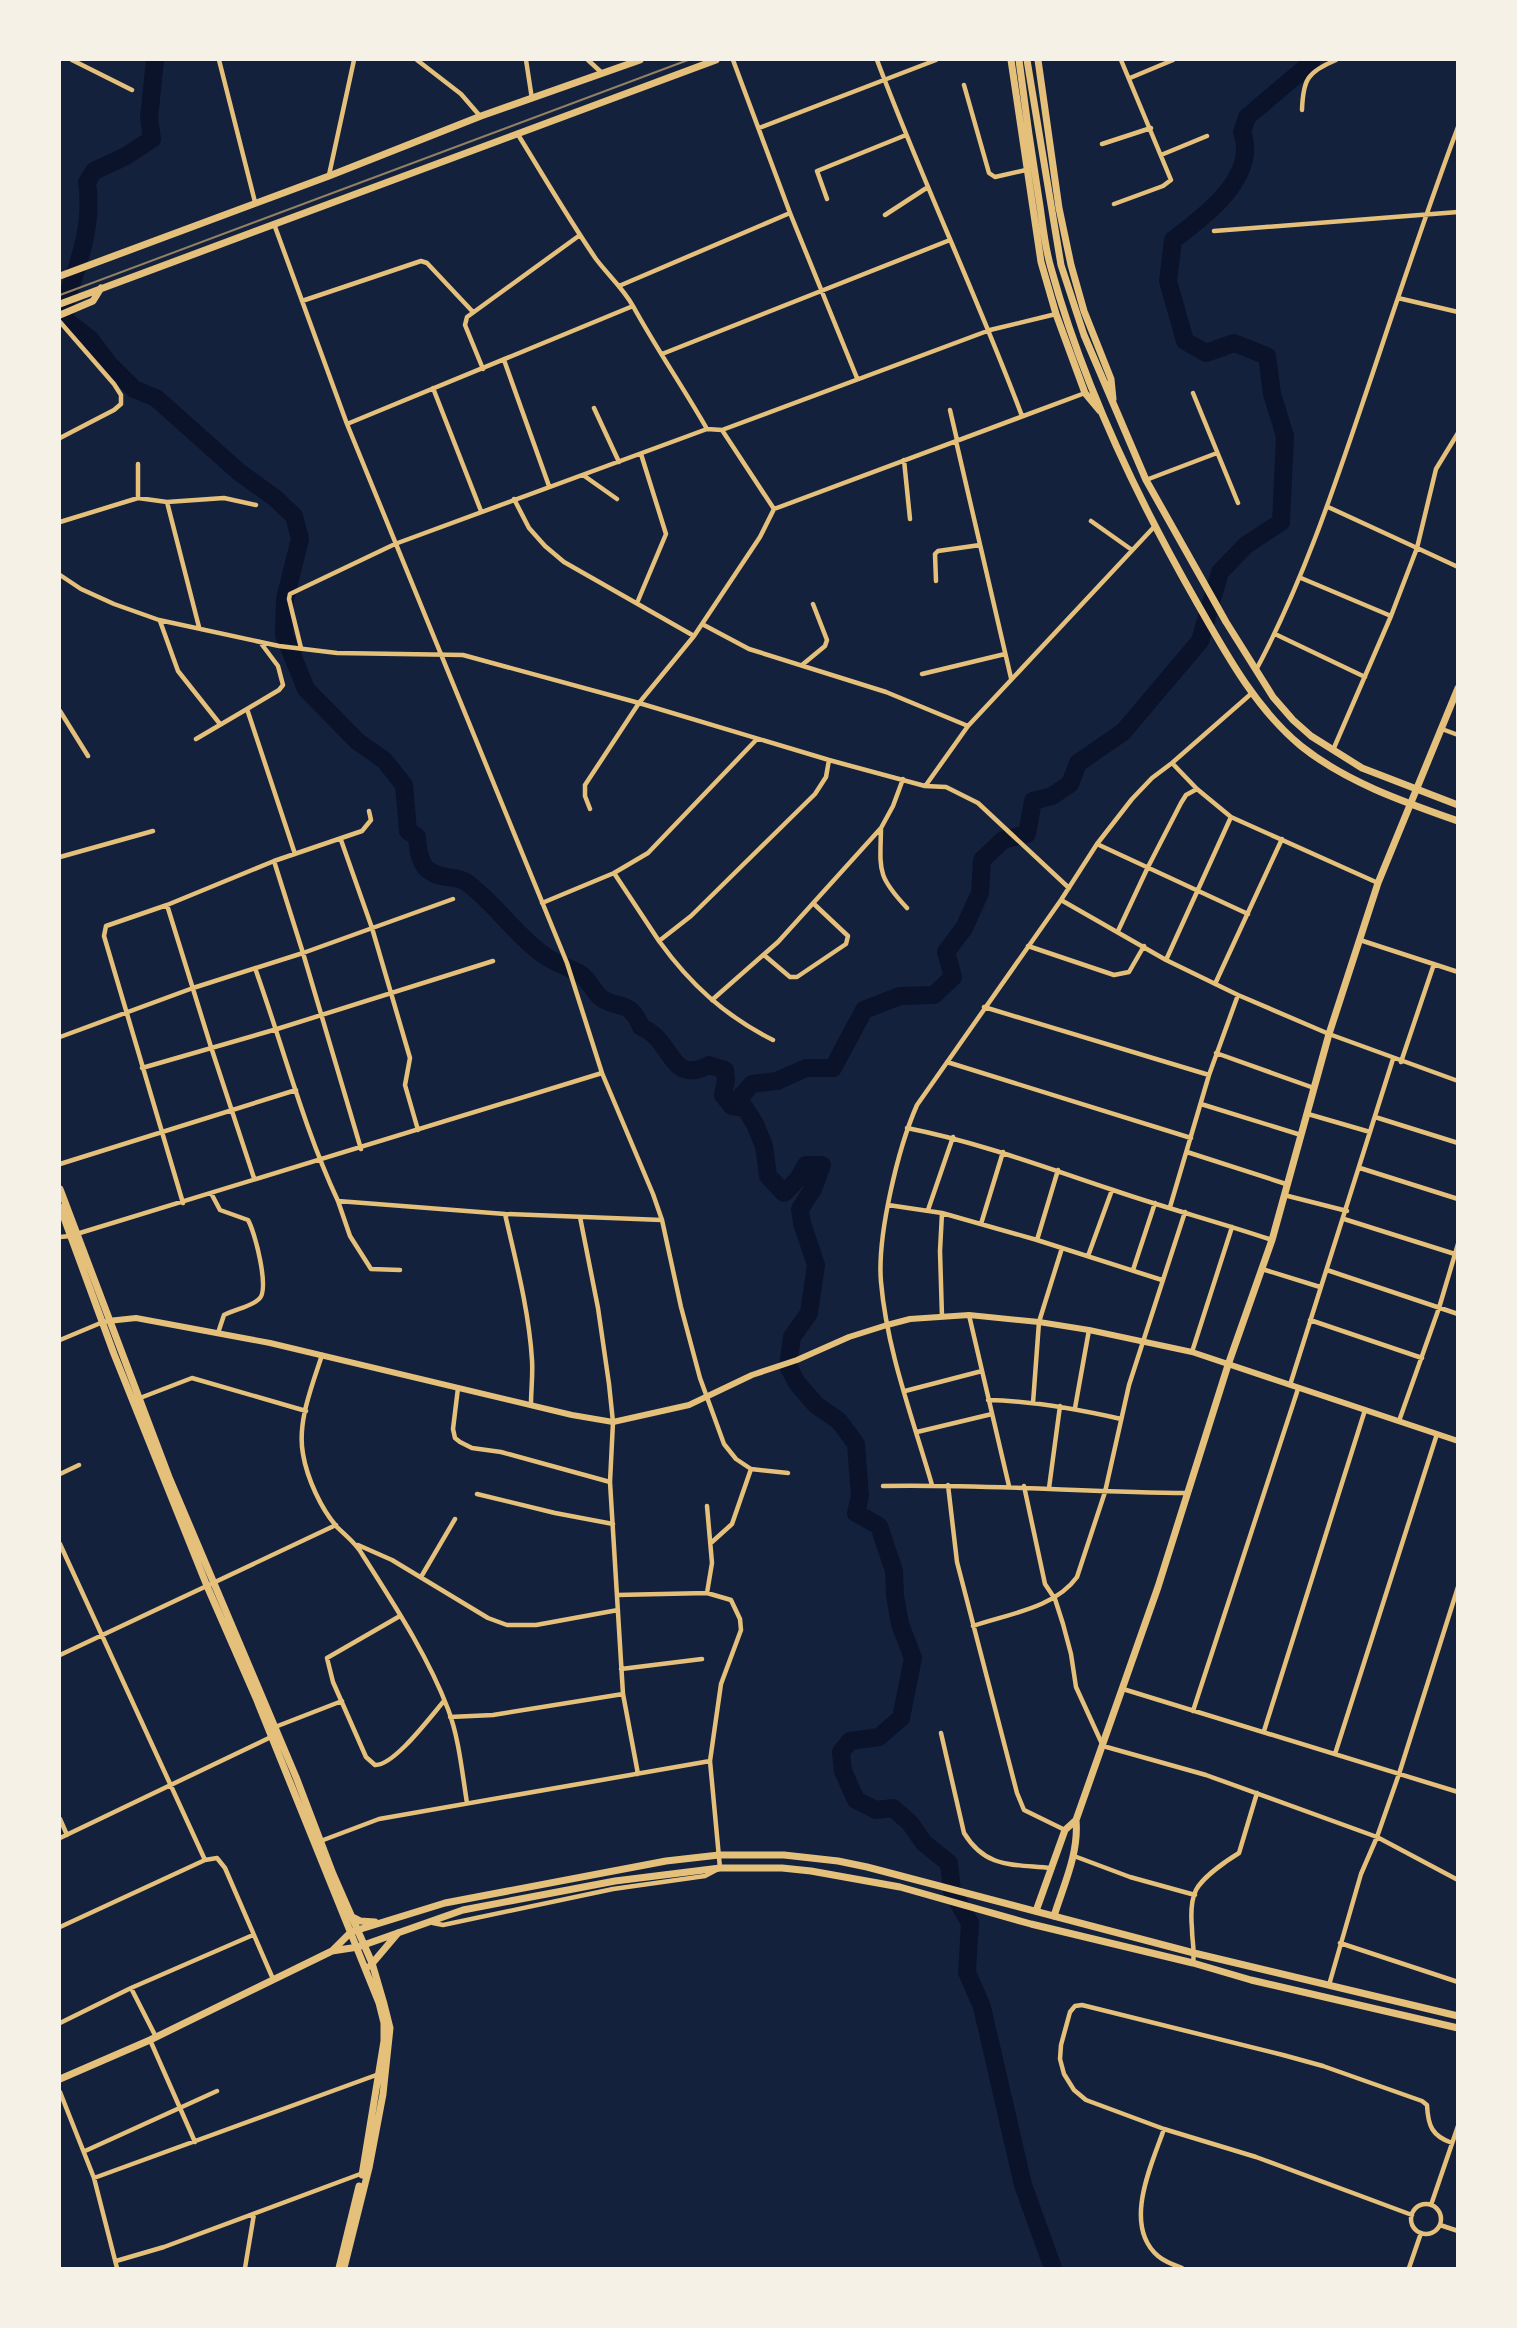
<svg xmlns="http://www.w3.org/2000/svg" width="1517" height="2328" viewBox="0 0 1517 2328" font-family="'Alegreya Sans',sans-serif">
	<rect width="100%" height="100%" fill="#14213d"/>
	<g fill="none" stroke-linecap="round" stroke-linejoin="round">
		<path stroke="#0b132b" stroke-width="18" d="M155 60 149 118 152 139 126 156 94 171 87 182C94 229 76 269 62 313L69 323 90 339 108 363 134 389 156 398 239 472 275 498 294 516 300 539 285 599 284 635 306 689 357 741 384 760 404 785 408 831 417 837C418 848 419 860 426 868 438 880 455 875 466 882 494 902 513 932 541 953 552 962 566 966 579 973 589 979 592 990 600 997 616 1010 630 998 641 1027 674 1040 669 1086 709 1065L725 1070 726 1080 723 1095 732 1106 745 1108 755 1124 764 1146 768 1176 784 1193 798 1179 806 1165H822L813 1189 800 1209 802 1223 816 1265 809 1313 792 1337 788 1366 797 1383 816 1405 839 1421 856 1444 860 1496 856 1513 879 1526 894 1571 895 1596 900 1624 913 1658 901 1718 879 1737 850 1741 841 1752 843 1771 856 1800 876 1810 893 1808 910 1823 924 1843 949 1863 952 1891 970 1923 967 1972 982 2007 1023 2185 1053 2268
			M732 1106 752 1084 777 1081 806 1068H833L864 1010 900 996 934 995 953 977 946 952 964 928 980 893 982 860 1003 840 1027 834 1033 801 1052 796 1070 784 1078 763 1123 732 1200 641 1220 572 1246 545 1281 522 1285 436 1272 394 1267 356 1234 343 1206 353 1185 341 1168 281 1173 240C1204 217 1259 176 1242 132L1247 117 1305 68 1312 60"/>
		<path stroke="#e5c07b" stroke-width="4.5" d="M72 60 132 90
			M219 60 255 202
			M417 60 461 94 480 116
			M526 60 532 99
			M588 60 602 73
			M733 60 790 213 857 378
			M877 60C922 180 977 296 1022 416
			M1130 78 1173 60
			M964 85 989 173 995 177 1026 170
			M1302 110C1303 80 1307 72 1336 60
			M759 128 936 60
			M517 133C543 175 568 218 596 259 608 275 623 288 633 306
			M1102 144 1151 128
			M1161 155 1207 136
			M329 175 354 60
			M827 199 817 171 906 135
			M1114 204 1163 186 1171 180 1121 60
			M885 215 928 187
			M274 224 347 424 567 963 602 1073 653 1194 662 1220 681 1307 700 1378 724 1444 736 1459 751 1469 788 1473
			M1214 231 1458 212
			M619 286 790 213
			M1398 298 1458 312
			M302 301 421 261 427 263 473 312
			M60 322 114 384 121 395V404L114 410 60 438
			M662 354 950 240
			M504 360 549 486
			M483 369 465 325 467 317 580 235
			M433 388 481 511
			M1193 393 1238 503
			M594 408 619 462
			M950 410 957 440
			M347 424 633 306C656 348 683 387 707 429
			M722 430 774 509
			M1458 433 1436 469 1417 548 1458 567
			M956 441 1011 678
			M904 460 910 519
			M138 464V498
			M583 475 617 499
			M1146 480 1217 453
			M514 499 529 528 545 546 564 562 694 636
			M167 502 199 627
			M1328 507 1417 548 1391 616 1333 750
			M1091 521 1132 550
			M60 522 138 498 167 502 224 498 256 505
			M60 575 81 589 114 604 159 620 279 646 337 653 463 655 639 703 829 760 925 786 946 787 978 803 1069 888
			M1301 578 1391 616
			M936 581 935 554 938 551 980 545
			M637 603 666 534 641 454
			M160 621 178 671 220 724
			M702 624 749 649 886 692 968 726
			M1275 634 1365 677
			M301 648 289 599 290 594 395 544 707 429 722 430 990 330 1056 314
			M802 665 825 646 827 640 813 604
			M1256 670C1303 582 1334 488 1366 393 1396 304 1425 215 1458 127
			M922 674 1005 654
			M247 709 279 690 283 685 278 666 260 642
			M60 711 88 756
			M1442 729 1458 735
			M196 739 247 709 295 854
			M1172 763 1197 789 1231 817 1378 883
			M926 785 968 726 1154 527
			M590 809 585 796V785L639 703 694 636 760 537 774 509 1085 393
			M881 829C880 871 877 876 907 908
			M341 840 372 928 410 1058 405 1085 418 1130
			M1097 844 1248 914
			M60 857 153 831
			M274 861 362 831 371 820 369 811
			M614 873 659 941
			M1061 900 1166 960 1238 995 1329 1034 1458 1081
			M542 903 614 873 648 853 757 739
			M167 905 211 1047 254 1178
			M1118 931 1148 867 1181 803 1186 795 1197 789
			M1360 940 1458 972
			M1028 946 1114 975 1129 972 1144 946
			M764 955 790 977H797L846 944 848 936 814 904
			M1166 960 1231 817
			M255 968C283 1046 303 1126 338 1201L505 1214 662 1220
			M1215 984 1282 839
			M712 1000 778 942 881 828 893 806 903 779
			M984 1007 1209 1075
			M60 1037 193 988 303 953 361 1149
			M773 1040C725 1016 690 984 659 941L691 916 815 794 826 777 829 760
			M1216 1053 1314 1088
			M947 1062 1191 1138
			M1401 1062 1434 964
			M142 1068 277 1029 493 961
			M1201 1104 1301 1135
			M1308 1114 1370 1132
			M1375 1117 1458 1143
			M907 1128C978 1142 1044 1167 1113 1190 1165 1208 1219 1222 1272 1240
			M1187 1152 1286 1184
			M60 1164 296 1090
			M1360 1168 1458 1199
			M211 1193 220 1210 248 1220C255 1232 270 1290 259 1299 251 1307 235 1309 224 1315L218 1333
			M1284 1195 1347 1211
			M338 1201 350 1236 371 1269 400 1270
			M183 1203 104 936 106 926 167 905 274 861 303 953 453 899
			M888 1205 942 1213 1037 1240 1058 1170
			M1170 1207 1209 1075 1238 995
			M928 1210 953 1137
			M942 1213 940 1251 942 1317
			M505 1214C516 1262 529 1311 532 1360 533 1375 531 1390 531 1404
			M580 1217 598 1308 609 1384 613 1422 610 1482 623 1694 638 1774
			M1344 1219 1458 1255
			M981 1224 1003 1152
			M60 1237 70 1236 602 1073
			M1037 1240 1162 1280
			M1088 1256 1112 1190
			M1262 1269 1320 1287
			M1133 1270 1155 1203
			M1327 1270 1458 1314
			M969 1315 1009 1486
			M1310 1320 1422 1358
			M60 1340 103 1322
			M1192 1352 1232 1227
			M322 1355C312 1386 297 1422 303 1454 307 1478 321 1509 337 1527 346 1536 356 1543 362 1554 393 1603 427 1654 448 1709 459 1738 462 1772 467 1803
			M1290 1385 1393 1059
			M458 1388 453 1429 455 1438 460 1442 472 1448 501 1452 610 1482
			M905 1391 982 1371
			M140 1398 192 1378 306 1411
			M988 1400C1034 1401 1077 1409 1121 1419
			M1033 1403 1039 1322 1062 1248
			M1075 1408 1089 1330
			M1399 1421 1439 1308 1458 1244
			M917 1432 992 1414
			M60 1474 79 1465
			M932 1485C913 1419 887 1351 881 1282 877 1236 898 1148 917 1105L1061 900 1097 844 1132 799 1152 778 1172 763 1252 693
			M948 1485 957 1562 1017 1793 1024 1810 1065 1830
			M883 1486C985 1484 1085 1492 1187 1493
			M1024 1486 1045 1584 1055 1599 1063 1624 1071 1654 1076 1687 1103 1746 1206 1775 1377 1837 1458 1880
			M1049 1488 1060 1406
			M477 1494 555 1513 613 1524
			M707 1506 712 1563 707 1593
			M712 1542 732 1524 751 1469
			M60 1544 205 1860
			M358 1545 392 1560 488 1618 507 1625H536L618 1610
			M421 1577 455 1519
			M400 1616 327 1658 333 1682 366 1757 375 1765C394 1766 431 1716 444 1701
			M973 1626C1008 1614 1055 1608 1077 1577L1105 1492 1129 1385 1185 1212
			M60 1655 336 1525
			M621 1669 702 1659
			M1123 1689 1458 1792
			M1193 1711 1298 1389
			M450 1717 493 1715 623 1694
			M275 1727 342 1701
			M1264 1731 1365 1410
			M941 1733 964 1833C986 1869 1013 1864 1051 1868
			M1335 1754 1437 1434
			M60 1819 67 1835
			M60 1838 271 1737
			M318 1842 379 1819 710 1761
			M1074 1856 1130 1877 1195 1895
			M433 1923 443 1925 613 1889 705 1876 720 1868 710 1761 721 1684 741 1630 740 1619 731 1600 707 1593 617 1595
			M60 1927 205 1860 217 1858 225 1868 273 1979
			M1340 1943 1458 1982
			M1193 1963C1195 1951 1192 1941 1192 1929 1191 1918 1191 1900 1196 1890 1203 1877 1226 1861 1239 1853L1257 1793
			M1329 1985 1361 1874 1377 1837 1399 1774 1458 1587
			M131 1988 156 2037
			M60 2023 131 1988 253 1935
			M150 2040 195 2142
			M60 2092 94 2178 117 2268
			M1164 2129C1152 2164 1122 2225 1158 2256 1165 2262 1174 2265 1182 2268
			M85 2151 217 2091
			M94 2178 379 2074
			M1411 2219a15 15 0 1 1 30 0a15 15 0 1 1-30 0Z
			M1431 2205 1458 2126
			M1412 2215 1256 2157 1164 2129 1086 2100 1074 2090 1064 2074 1060 2059 1061 2045 1070 2012 1075 2006 1082 2005 1283 2055 1323 2066 1422 2101 1427 2105C1428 2126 1432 2136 1452 2143
			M1440 2225 1458 2231
			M116 2261 164 2247 363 2173
			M245 2268 254 2214
			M1409 2268 1421 2233"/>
		<path stroke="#e5c07b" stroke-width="6" d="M108 1321 136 1318 270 1343 572 1415 613 1422 689 1405 752 1375 797 1360 849 1337 887 1325 910 1319 969 1315 1039 1322 1089 1330 1192 1352 1458 1441"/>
		<path stroke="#e5c07b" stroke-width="7" d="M1036 1911 1065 1830 1076 1820
			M1054 1916C1064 1884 1079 1853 1076 1820L1158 1587 1228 1365 1272 1240 1329 1034 1378 883 1458 688"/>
		<path stroke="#e5c07b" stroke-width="7" d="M1011 60 1041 262 1056 314 1085 393 1100 411
			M1019 60C1025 108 1032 157 1040 206 1043 227 1045 248 1051 268 1083 385 1136 496 1196 601 1225 652 1255 708 1301 746 1346 782 1404 802 1458 821
			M1027 60 1061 265 1084 335 1146 480 1226 622 1273 697 1293 720 1311 736 1362 768 1458 805
			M1038 60 1059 208 1071 265 1084 311 1111 379 1113 399
			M60 276 329 176 481 116 640 60
			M60 304 716 60
			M60 315 93 301 101 288
			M60 1189 169 1477 296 1777 333 1874 372 1963 384 2004 390 2028 383 2094 369 2168 344 2268
			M60 1207 114 1354 207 1586 256 1698 379 2003 384 2023V2041L362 2175
			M350 1916 360 1921 375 1922
			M333 1950 351 1932 445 1903 666 1861 719 1855H784L838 1861 867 1867 1194 1953 1458 2016
			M370 1966 398 1933
			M60 2079 150 2040 332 1951 358 1947 463 1910 615 1881 720 1868H782L811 1871 900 1887 1031 1924 1193 1963 1251 1980 1458 2028
			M339 2268 359 2186"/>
		<path stroke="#918062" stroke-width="2" d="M60 295 688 60"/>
	</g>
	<rect width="1517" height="2328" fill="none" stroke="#f6f1e7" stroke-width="122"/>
</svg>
